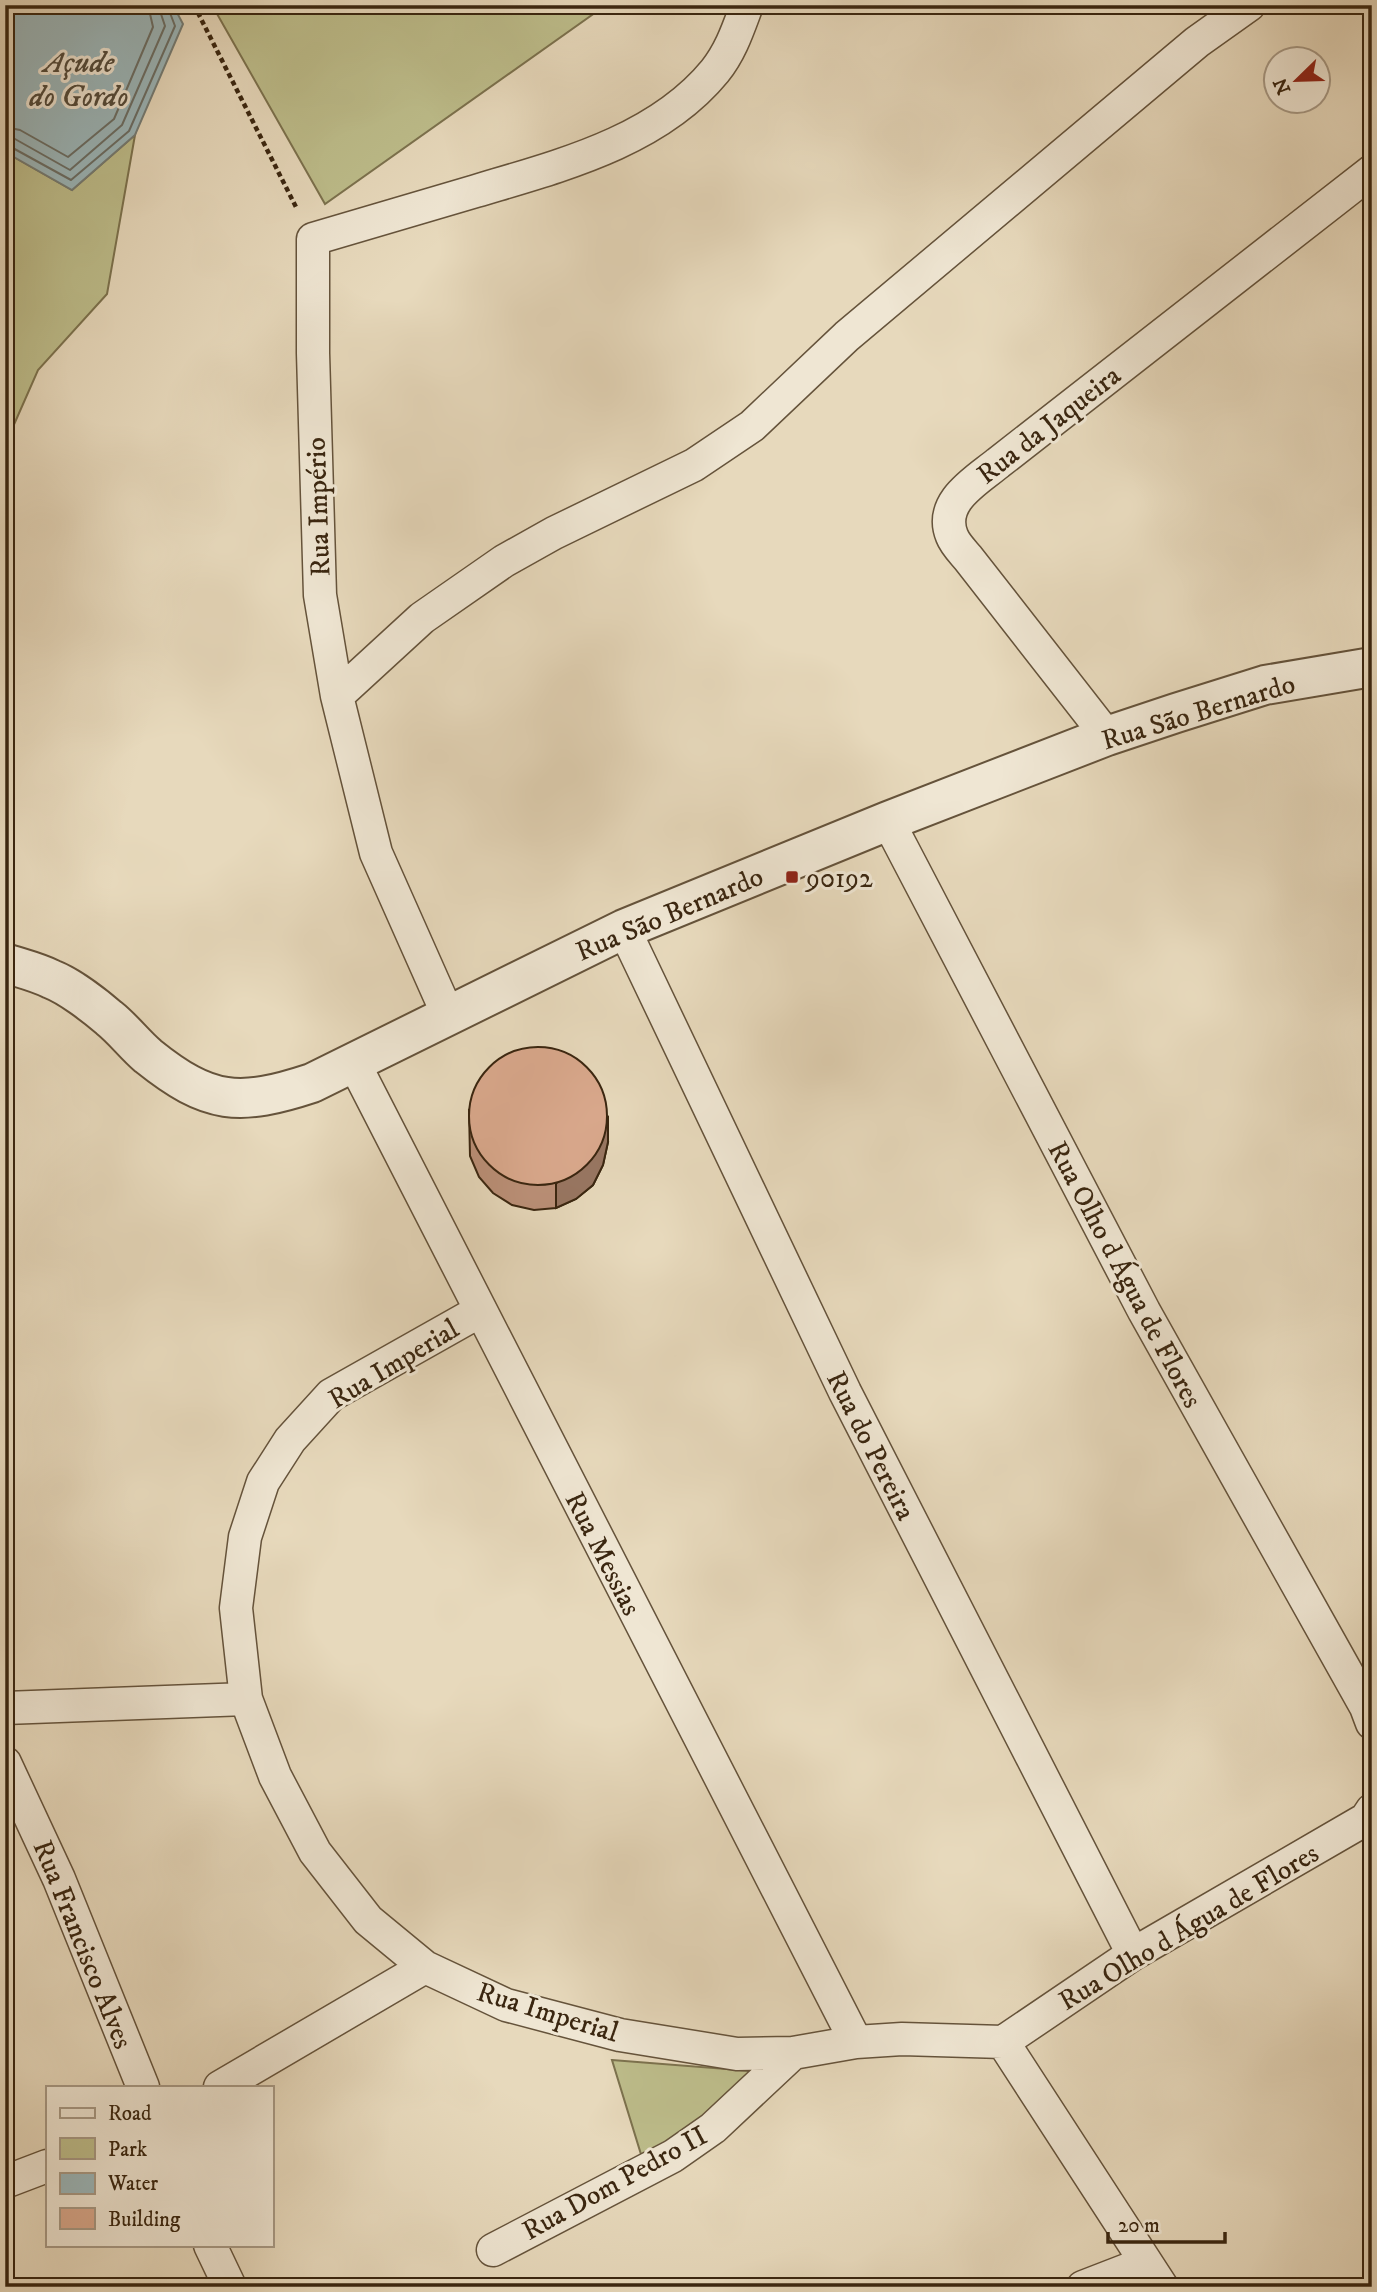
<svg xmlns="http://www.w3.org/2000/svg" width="1377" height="2292" viewBox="0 0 1377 2292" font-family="'IM FELL DW Pica',serif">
	<rect width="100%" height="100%" fill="#e7d9bc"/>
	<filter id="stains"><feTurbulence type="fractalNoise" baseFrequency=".00286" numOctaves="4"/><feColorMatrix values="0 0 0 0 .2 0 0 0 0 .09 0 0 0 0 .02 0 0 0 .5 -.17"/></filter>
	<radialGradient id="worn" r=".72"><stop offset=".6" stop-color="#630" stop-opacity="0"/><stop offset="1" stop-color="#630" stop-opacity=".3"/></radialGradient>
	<path fill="#bdbd8b" stroke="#7c724e" stroke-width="2" d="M212 5H606L325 204Z
		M135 135 107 294 38 370 5 445V152L72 190Z
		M612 2060 752 2071 723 2105 644 2164Z"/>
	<path fill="#9bb7bb" stroke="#747d77" stroke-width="2" d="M5 5H173L183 24 135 135 72 190 5 152Z"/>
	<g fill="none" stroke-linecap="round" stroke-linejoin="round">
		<path stroke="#6a6e66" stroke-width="2" d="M5 127 20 130 68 157 114 119 153 27 148 5
			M5 138 15 139 70 170 122 125 165 26 158 5
			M5 146 11 147 71 180 129 131 175 26 167 5"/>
		<defs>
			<path id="minor" d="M337 696 422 618 504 561 554 533 694 465 752 426 847 336 1197 42 1249 5
				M1107 736 968 558C963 552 955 544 952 536 938 502 976 481 998 463L1372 171
				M888 821 1144 1311 1366 1707 1372 1723
				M624 929 845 1392 1133 1954
				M448 1015 376 853 337 696 320 595 313 353V239C367 223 422 207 476 191 559 166 657 142 715 71 731 51 738 29 747 5
				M354 1063 856 2042
				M480 1311 331 1395 290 1440 263 1482 245 1537 236 1608 246 1699 275 1776 315 1852 368 1920 425 1967 506 2005 620 2035 737 2054 793 2053 856 2042 902 2039 1003 2042
				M5 1708 246 1699
				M5 1763 59 1879 143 2087
				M1003 2042 1133 1954 1366 1819 1372 1810
				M1003 2042 1162 2287
				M220 2087 425 1967
				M5 2182 47 2166
				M210 2245 230 2287
				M493 2250 673 2156 713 2128 793 2053
				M1083 2287 1145 2263"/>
			<path id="tertiary" d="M5 963C20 968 37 972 51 979 69 986 94 1005 109 1018 123 1029 134 1044 148 1056 209 1105 239 1107 312 1083L624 929 888 821 1107 736 1176 713 1265 685 1372 667"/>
		</defs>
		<use href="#minor" stroke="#65533b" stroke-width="35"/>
		<use href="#tertiary" stroke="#65533b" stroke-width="42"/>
		<path stroke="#3a2610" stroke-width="4.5" stroke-dasharray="5 3.5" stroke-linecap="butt" d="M194 5 296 207"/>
		<use href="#minor" stroke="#efe6d3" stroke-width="32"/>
		<use href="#tertiary" stroke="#efe6d3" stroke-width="38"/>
	</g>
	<path fill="#bb9078" stroke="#3a2610" stroke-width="2" d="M469 1110 608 1142 603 1165 593 1185 576 1199 556 1208 534 1210 512 1205 493 1193 479 1177 470 1156Z"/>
	<path fill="#987662" stroke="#3a2610" stroke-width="2" d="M608 1118V1142L603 1165 593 1185 576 1199 556 1208V1184Z"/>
	<path fill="#d9a88c" stroke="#3a2610" stroke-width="2" d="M469 1116a69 69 0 1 1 138 0a69 69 0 1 1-138 0Z"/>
	<rect fill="#8f2418" stroke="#efe6d3" stroke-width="2.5" x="785" y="870" width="14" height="14" rx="3.5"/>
	<g text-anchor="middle" stroke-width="6" stroke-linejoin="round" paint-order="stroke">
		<g font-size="28" fill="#3a2610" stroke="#efe6d3">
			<text transform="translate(1048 424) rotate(-38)" y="10">Rua da Jaqueira</text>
			<text transform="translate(317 507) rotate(-92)" y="10">Rua Império</text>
			<text transform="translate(1198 711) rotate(-17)" y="10">Rua São Bernardo</text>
			<text transform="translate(669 913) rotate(-23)" y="10">Rua São Bernardo</text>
			<text transform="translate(1126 1274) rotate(62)" y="10">Rua Olho d Água de Flores</text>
			<text transform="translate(393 1363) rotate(-31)" y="10">Rua Imperial</text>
			<text transform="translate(872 1445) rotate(63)" y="10">Rua do Pereira</text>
			<text transform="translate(604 1553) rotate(63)" y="10">Rua Messias</text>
			<text transform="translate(1188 1926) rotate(-31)" y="10">Rua Olho d Água de Flores</text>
			<text transform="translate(84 1944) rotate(68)" y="10">Rua Francisco Alves</text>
			<text transform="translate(548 2011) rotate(17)" y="10">Rua Imperial</text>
			<text transform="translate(614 2182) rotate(-29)" y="10">Rua Dom Pedro II</text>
		</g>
		<g font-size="28" fill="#3a2610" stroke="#efe6d3" text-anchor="start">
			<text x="806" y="887">90192</text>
		</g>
		<g font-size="30" font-style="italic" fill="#524a3b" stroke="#efe6d3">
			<text x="79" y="72">Açude<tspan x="79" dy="34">do Gordo</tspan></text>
		</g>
	</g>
	<rect width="1377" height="2292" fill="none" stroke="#e7d9bc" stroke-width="28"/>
	<rect x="7" y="7" width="1363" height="2278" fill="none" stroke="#3a2610" stroke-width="3.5"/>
	<rect x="14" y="14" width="1349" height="2264" fill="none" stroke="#3a2610" stroke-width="2"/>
	<rect x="46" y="2086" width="228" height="161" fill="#efe6d3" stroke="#a79985" stroke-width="2"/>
	<rect x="60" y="2108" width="35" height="10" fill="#efe6d3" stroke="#a79985" stroke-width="2"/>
	<text x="108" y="2120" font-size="21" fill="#3a2610">Road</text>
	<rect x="60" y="2138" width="35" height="21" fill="#bdbd8b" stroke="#a79985" stroke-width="2"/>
	<text x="108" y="2156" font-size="21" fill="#3a2610">Park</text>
	<rect x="60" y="2173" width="35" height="21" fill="#9bb7bb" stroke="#a79985" stroke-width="2"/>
	<text x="108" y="2190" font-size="21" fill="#3a2610">Water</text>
	<rect x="60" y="2208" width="35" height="21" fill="#d9a88c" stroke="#a79985" stroke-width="2"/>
	<text x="108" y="2226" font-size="21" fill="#3a2610">Building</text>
	<g transform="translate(1297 80) rotate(247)"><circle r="33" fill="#efe6d3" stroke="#a79985" stroke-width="2"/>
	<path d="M0-5L12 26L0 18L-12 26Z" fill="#8f2418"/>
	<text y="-10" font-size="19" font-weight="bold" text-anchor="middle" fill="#3a2610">N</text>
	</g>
	<path d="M1108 2232v10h117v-10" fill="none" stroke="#3a2610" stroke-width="3.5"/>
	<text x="1118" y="2232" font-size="21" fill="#3a2610" stroke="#efe6d3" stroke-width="5" paint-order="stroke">20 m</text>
	<rect width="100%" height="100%" filter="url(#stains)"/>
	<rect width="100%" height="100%" fill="url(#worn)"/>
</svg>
